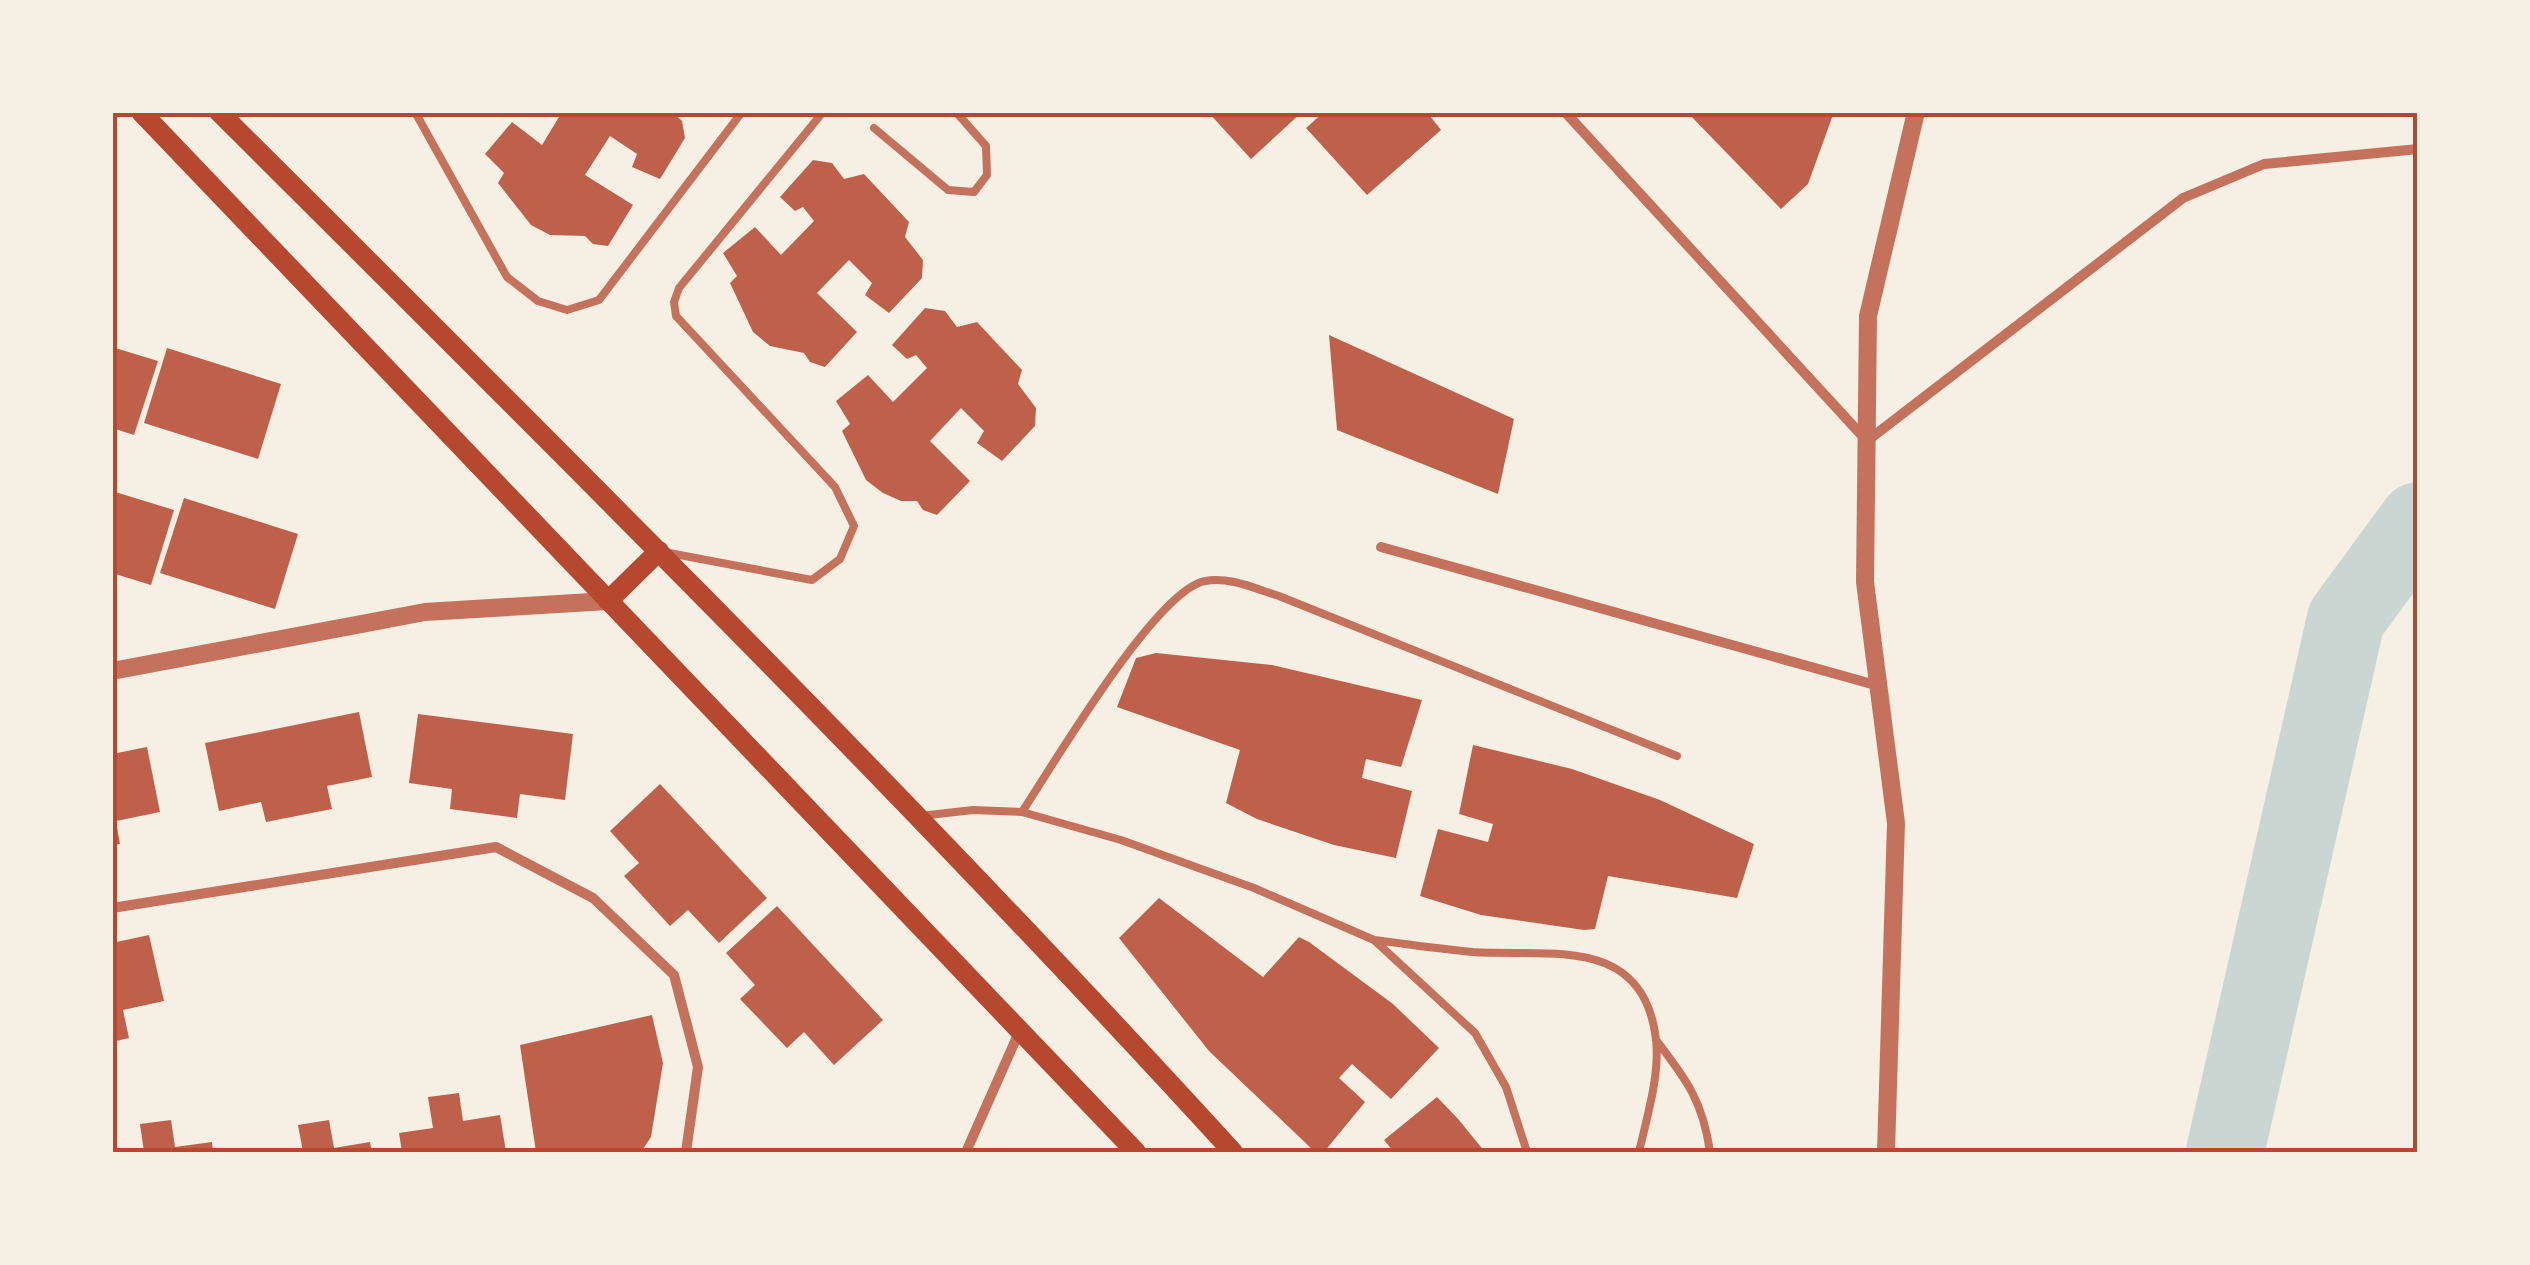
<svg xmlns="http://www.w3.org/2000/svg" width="2530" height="1265" viewBox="0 0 2530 1265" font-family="'Public Sans',sans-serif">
	<rect width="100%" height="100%" fill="#f6efe4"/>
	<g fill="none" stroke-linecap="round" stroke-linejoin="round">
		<path stroke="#c9d6d2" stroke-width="78" d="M2225 1152 2346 619 2418 521"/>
	</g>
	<path fill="#bf614a" d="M562 112H672L682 121 685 138 660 179 632 167 637 154 610 136 585 175 633 205 608 246 593 244 585 236 550 235 531 225 498 183 504 173 485 154 512 122 542 145Z
		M1208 112H1302L1251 159Z
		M1324 112H1427L1441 130 1367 195 1306 128Z
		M1687 112H1834L1808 184 1781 209Z
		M813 160 832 163 844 179 864 174 909 222 905 237 923 260 922 278 889 313 865 295 872 283 849 260 817 293 857 332 825 367 810 362 804 353 770 346 753 332 730 283 737 276 723 253 755 227 781 255 814 221 803 207 795 211 780 197Z
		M925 308 945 311 957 327 977 322 1022 370 1018 384 1036 408 1035 426 1002 461 977 443 984 431 961 408 930 441 970 481 937 515 923 510 917 501H901L883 493 866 480 842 431 850 424 836 401 868 375 893 402 927 368 916 355 907 359 892 345Z
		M1329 335 1514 419 1498 494 1337 430Z
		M112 347 158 361 134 435 112 428Z
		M167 348 281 384 258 459 144 423Z
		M112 491 174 510 151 585 112 573Z
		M184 498 298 534 275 609 160 573Z
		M1156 653 1272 665 1422 700 1401 767 1366 759 1362 778 1412 791 1396 858 1334 845 1257 819 1226 803 1240 750 1117 707 1136 658Z
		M359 712 372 777 327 786 332 809 266 822 261 802 219 811 205 743Z
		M418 714 573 734 565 800 520 794 517 818 450 809 452 789 409 783Z
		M1473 745 1572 769 1660 800 1754 844 1737 898 1608 876 1595 929 1584 930 1481 915 1420 896 1438 829 1488 842 1493 824 1459 814Z
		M147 747 160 812 116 821 120 844 112 845V754Z
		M660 784 767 898 719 943 688 910 670 926 624 876 639 863 610 831Z
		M1159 898 1263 977 1299 937 1309 942 1393 1004 1439 1048 1391 1099 1352 1064 1339 1078 1365 1102 1324 1152H1315L1209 1051 1119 938Z
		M777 906 883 1020 834 1065 804 1032 787 1048 740 999 755 985 726 953Z
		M149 935 164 1001 123 1010 129 1038 112 1042V943Z
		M652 1015 663 1063 651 1137 641 1152H536L520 1045Z
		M459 1093 463 1121 500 1115 506 1152H402L399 1133 433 1128 428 1097Z
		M1437 1097 1459 1120 1485 1152H1394L1384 1140Z
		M171 1120 175 1147 212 1142 213 1152H144L140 1124Z
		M329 1120 334 1148 370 1142 372 1152H303L298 1125Z"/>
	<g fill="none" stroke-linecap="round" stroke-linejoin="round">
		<path stroke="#c5725c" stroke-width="8" d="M415 112 507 277 538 301 567 310 599 300 742 112
			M874 128 948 190 974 192 987 175 986 146 956 112
			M669 553 812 580 840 559 854 526 835 487 676 316 674 302 679 288 823 112
			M1022 812C1053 765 1156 590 1205 581 1229 576 1256 589 1279 596L1677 756
			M920 816 973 810 1022 812 1121 840 1254 888 1374 940 1475 1033 1506 1087 1527 1152
			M1374 940C1407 944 1440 949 1473 952 1549 957 1643 934 1656 1039 1660 1075 1647 1117 1639 1152
			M1656 1040C1687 1080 1703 1102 1710 1152"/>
		<path stroke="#c5725c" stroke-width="10" d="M1565 112 1867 441 2183 198 2264 164 2418 149
			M1381 547 1879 686
			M112 908 496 847 593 898 674 975 698 1067 686 1152
			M966 1152 1020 1030"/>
		<path stroke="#c5725c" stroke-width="18" d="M112 671 425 612 608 601
			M1886 1152 1896 823 1865 582 1868 316 1916 112"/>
		<path stroke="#b5482f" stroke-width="20" d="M141 112 1136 1152
			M219 112C562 454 907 795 1233 1152
			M608 601 659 551"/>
	</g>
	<rect width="2530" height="1265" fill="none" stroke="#f6efe4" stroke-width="230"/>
	<rect x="115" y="115" width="2300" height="1035" fill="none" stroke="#b5482f" stroke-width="4"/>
</svg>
